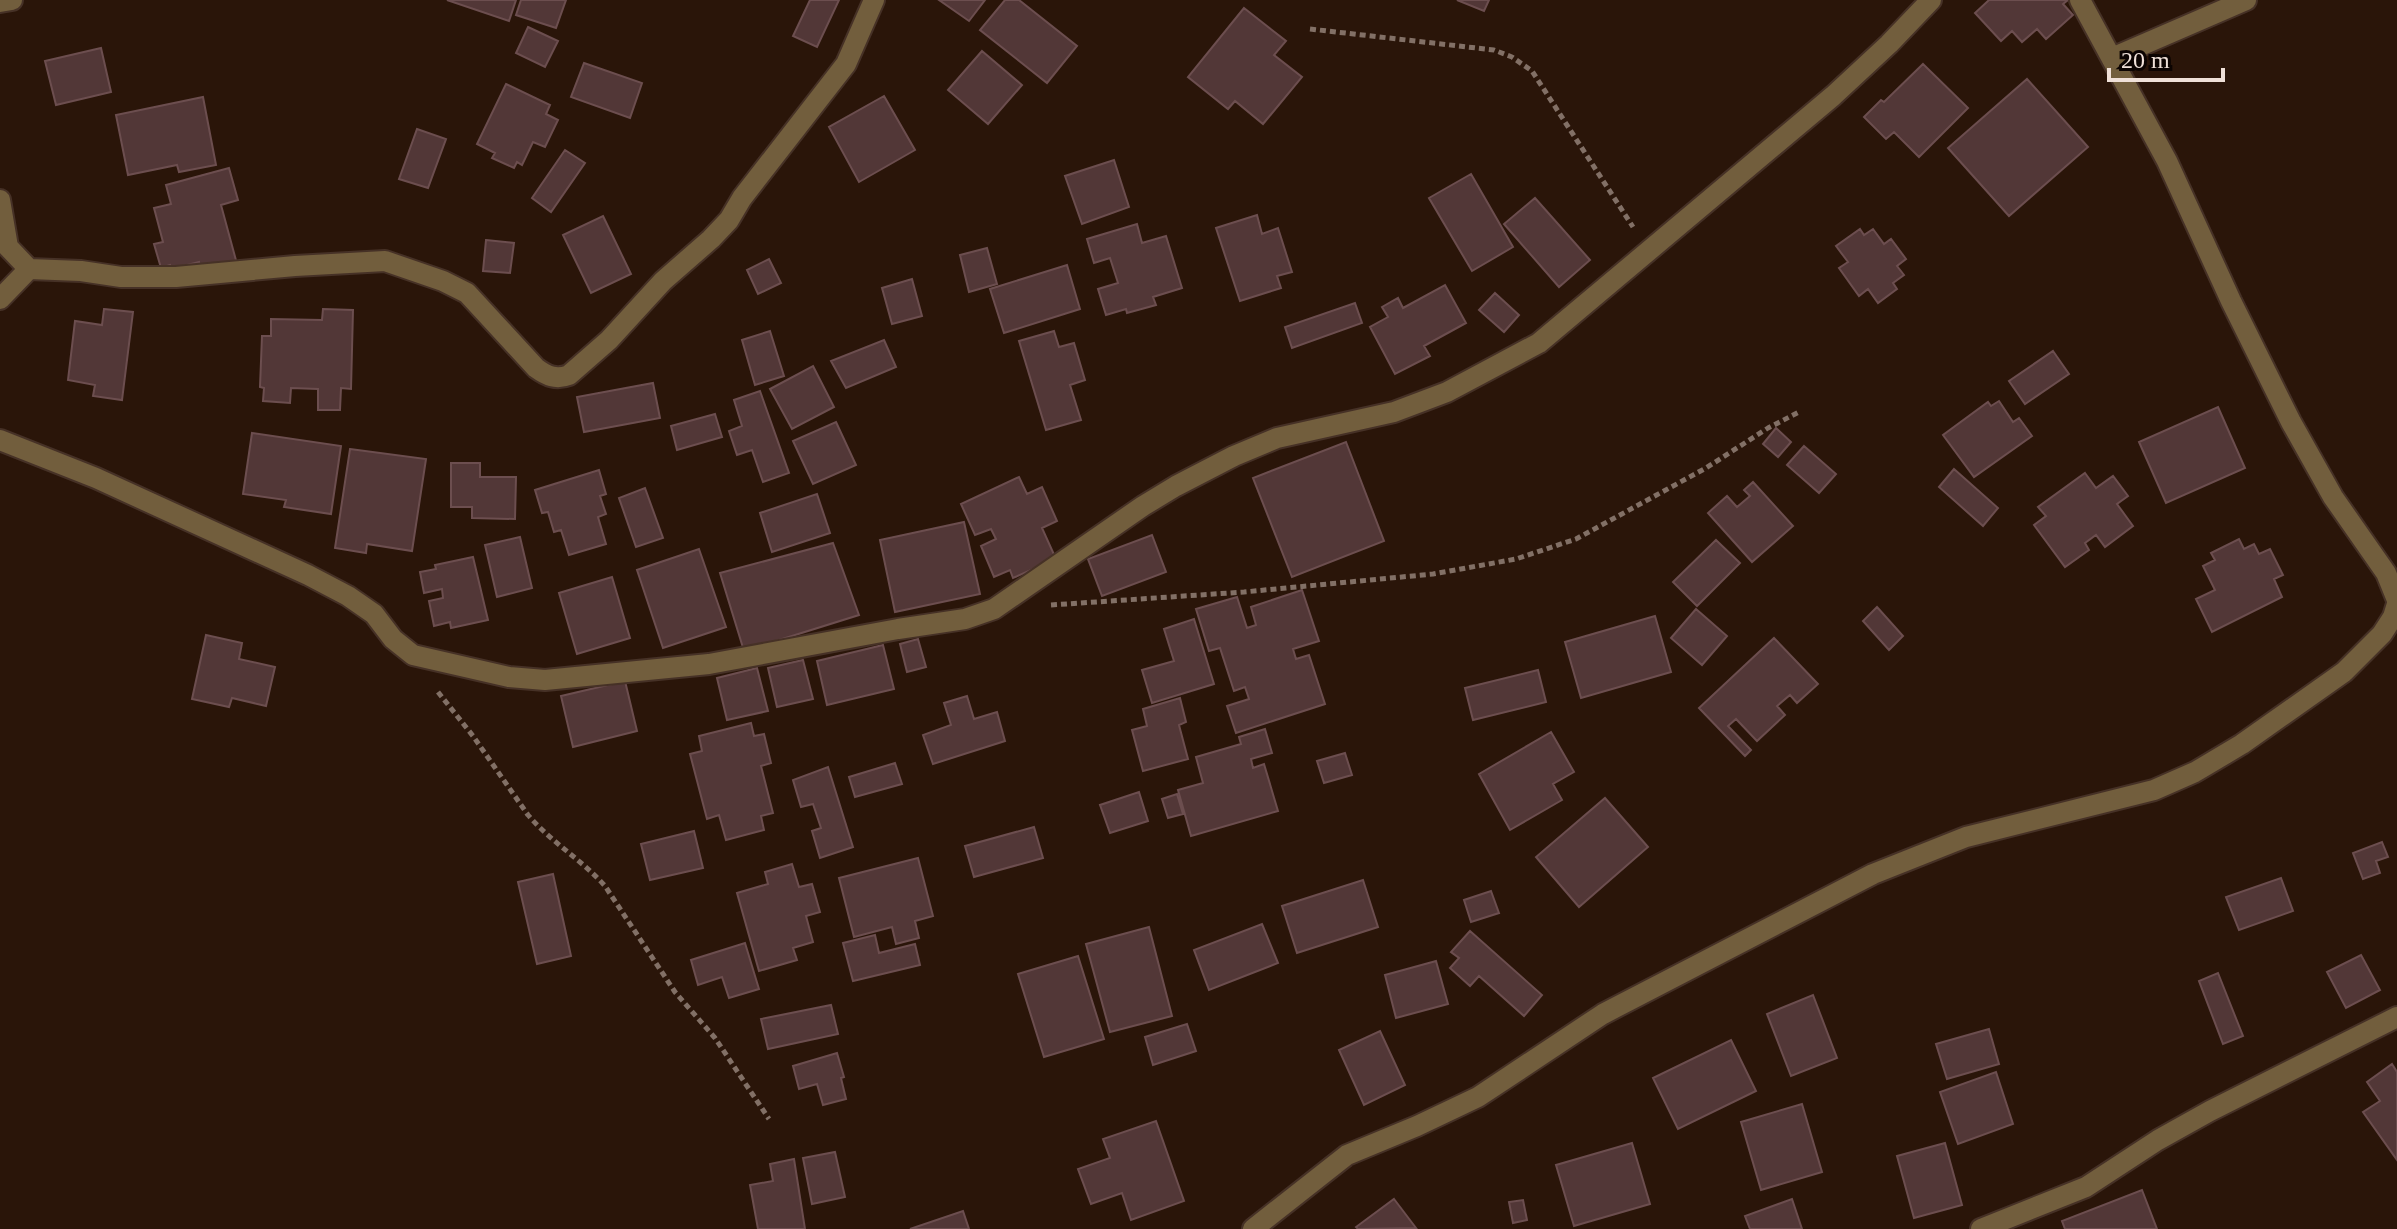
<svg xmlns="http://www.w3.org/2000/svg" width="2397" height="1229" viewBox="0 0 2397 1229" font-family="Georgia,serif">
	<rect width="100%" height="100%" fill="#2a1509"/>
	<path fill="#523737" stroke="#6c4e4f" stroke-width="2" d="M447 0H516L509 21Z
		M521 0H566L556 28 516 15Z
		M810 0H839L817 47 793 36Z
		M939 0H985L969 21Z
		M1005 0H1019L1077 46 1047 83 980 30Z
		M1457 0H1489L1484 11Z
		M1989 0H2068L2063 4 2073 15 2046 39 2037 29 2022 42 2012 31 2001 41 1975 13Z
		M1244 8 1286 41 1274 55 1302 77 1263 124 1235 101 1228 109 1188 77Z
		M528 27 558 41 545 67 516 53Z
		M101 48 111 92 56 105 45 61Z
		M982 51 1022 85 988 124 948 90Z
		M584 63 642 83 630 118 571 97Z
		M1923 64 1968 108 1919 157 1894 132 1886 139 1864 117 1881 100 1884 102Z
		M2027 79 2088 147 2009 216 1948 148Z
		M506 84 550 105 546 114 558 120 545 147 533 142 522 165 517 162 514 168 492 158 495 153 477 144Z
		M884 96 915 150 859 182 829 127Z
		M203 97 216 165 179 172 177 165 128 175 116 115Z
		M417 129 446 139 428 188 399 179Z
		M565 150 585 163 551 212 532 198Z
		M1114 160 1129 207 1082 224 1065 176Z
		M229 168 238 200 221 205 237 264 200 272 199 262 171 269 170 265 161 268 154 244 163 242 154 208 171 204 166 185Z
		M1471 174 1513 247 1472 271 1429 198Z
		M1535 198 1590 260 1559 287 1504 224Z
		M1257 215 1262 234 1278 228 1292 272 1277 276 1281 288 1240 301 1216 228Z
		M603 216 631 274 591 293 563 235Z
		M1137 224 1142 243 1166 236 1182 288 1153 297 1156 305 1127 313 1126 309 1106 315 1098 289 1118 283 1110 258 1094 263 1087 239Z
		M1860 229 1864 235 1873 229 1884 244 1891 239 1906 259 1897 266 1904 275 1893 283 1897 289 1878 303 1868 289 1859 296 1839 268 1848 262 1836 246Z
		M486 240 514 243 510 273 483 271Z
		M987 248 997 284 969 292 960 255Z
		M769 259 781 283 758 294 747 270Z
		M1067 265 1080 309 1004 333 990 289Z
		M912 279 922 316 892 324 882 288Z
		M1445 285 1466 323 1424 346 1430 356 1395 374 1370 327 1388 317 1382 307 1398 298 1403 308Z
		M1495 293 1519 315 1504 332 1479 310Z
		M1355 303 1362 323 1292 348 1285 327Z
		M104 309 133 312 122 400 93 396 95 385 68 380 75 321 102 325Z
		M323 309 353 310 351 389 341 388 340 410H318V389L291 388 290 403 263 401 264 388 260 387 262 336H271V319L322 320Z
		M770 331 784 376 755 385 742 340Z
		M1054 331 1059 347 1074 343 1085 380 1070 385 1081 420 1046 430 1019 341Z
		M884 340 896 367 846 388 831 361Z
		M2053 351 2069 374 2025 404 2009 381Z
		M813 366 834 407 792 429 770 389Z
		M653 383 660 418 584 432 577 397Z
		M760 391 789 473 763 482 752 450 737 455 729 431 742 426 734 400Z
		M1999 401 2013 422 2019 418 2032 436 1974 477 1943 435 1988 402 1991 406Z
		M2218 407 2245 468 2166 503 2139 442Z
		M715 414 722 437 677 450 671 426Z
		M836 422 856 465 813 484 793 441Z
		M1776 428 1791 442 1778 457 1763 444Z
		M252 433 341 446 331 514 284 507 286 500 243 494Z
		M1346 442 1384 541 1292 577 1253 478Z
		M1804 446 1836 474 1819 493 1787 465Z
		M350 449 426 459 412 551 367 544 366 553 335 548Z
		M451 463H480V477H516L515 519 472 518V507H451Z
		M1954 469 1998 508 1983 526 1939 487Z
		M599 470 606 494 600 496 606 514 598 517 606 544 569 555 561 530 554 532 548 512 542 513 535 490Z
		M2085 473 2096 488 2113 476 2128 496 2117 504 2133 526 2105 547 2096 535 2085 543 2089 550 2065 567 2034 525 2046 516 2038 507Z
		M1019 477 1027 494 1042 487 1057 521 1042 528 1056 559 1013 578 1010 570 994 577 981 546 996 539 991 529 975 535 961 504Z
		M1753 482 1793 526 1752 562 1708 513 1727 496 1737 507 1750 496 1744 490Z
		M645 488 663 538 636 547 619 498Z
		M817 494 830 533 772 552 760 513Z
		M964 522 980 594 895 612 880 540Z
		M1152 535 1166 572 1102 596 1088 559Z
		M520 537 532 588 497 597 485 545Z
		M2239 539 2244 549 2254 544 2259 554 2270 549 2283 575 2274 579 2282 597 2212 632 2196 599 2215 590 2203 566 2215 560 2211 553Z
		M1716 540 1740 563 1697 606 1673 582Z
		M833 543 859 615 744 651 720 573Z
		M699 549 726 627 663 648 637 570Z
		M473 557 488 620 451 628 450 622 434 626 429 601 443 598 442 589 424 593 420 572 436 569 435 565Z
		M612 577 630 638 577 654 559 593Z
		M1302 590 1319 641 1293 649 1296 659 1309 655 1325 704 1236 733 1227 706 1249 699 1245 687 1234 691 1220 648 1209 651 1196 609 1237 597 1247 628 1256 625 1251 607Z
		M1877 607 1903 636 1889 650 1863 621Z
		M1696 609 1727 636 1702 665 1671 638Z
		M1655 616 1671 672 1581 698 1565 642Z
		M1194 619 1214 684 1152 703 1142 670 1174 661 1164 629Z
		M206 635 242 643 239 659 275 667 266 706 232 698 229 707 192 699Z
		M1774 638 1818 684 1797 703 1790 695 1777 706 1785 715 1757 741 1736 719 1728 726 1751 750 1745 756 1699 708Z
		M918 639 926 667 907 672 900 644Z
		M883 645 894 689 827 705 817 661Z
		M803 660 813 699 777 707 768 668Z
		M757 668 768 711 727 720 717 678Z
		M1538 670 1546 702 1473 720 1465 688Z
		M625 681 637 731 573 747 561 696Z
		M967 696 974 719 997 712 1005 741 933 764 923 735 951 725 944 703Z
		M1180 698 1186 722 1179 725 1188 759 1143 771 1132 730 1147 726 1143 709Z
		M751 723 754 736 764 734 771 763 761 766 773 813 761 816 764 830 726 840 719 815 707 819 690 754 702 751 699 736Z
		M1265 729 1272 753 1251 759 1253 768 1264 764 1278 811 1191 836 1178 790 1203 783 1196 757 1241 744 1239 737Z
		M1551 732 1574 772 1553 784 1562 800 1510 830 1479 774Z
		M1345 753 1352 775 1324 783 1317 761Z
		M895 763 902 784 855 797 849 777Z
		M828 767 853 847 820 858 812 831 821 828 813 804 801 807 793 780Z
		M1139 792 1148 821 1110 833 1100 805Z
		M1177 794 1183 814 1168 818 1162 799Z
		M1605 798 1648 847 1579 907 1536 857Z
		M1034 827 1043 858 974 877 965 846Z
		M694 831 703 868 650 880 641 844Z
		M2382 842 2388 857 2376 861 2380 873 2363 879 2353 853Z
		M918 858 933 916 915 921 919 938 896 944 892 927 854 937 839 878Z
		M792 864 799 887 812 884 820 912 806 916 813 942 793 948 797 960 759 971 737 893 768 884 765 872Z
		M553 874 571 956 537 964 518 882Z
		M2281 878 2293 911 2239 930 2226 897Z
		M1363 880 1378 927 1297 953 1282 906Z
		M1491 891 1499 913 1471 922 1464 900Z
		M1262 924 1278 963 1209 990 1194 950Z
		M1149 927 1172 1016 1110 1032 1086 944Z
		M1470 931 1542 995 1524 1016 1479 976 1470 986 1450 968 1459 958 1451 952Z
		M875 935 879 953 915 944 920 965 853 981 843 943Z
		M745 943 759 989 729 998 722 977 698 985 691 960Z
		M2361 955 2380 990 2346 1008 2327 972Z
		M1078 956 1104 1039 1044 1057 1018 974Z
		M1436 961 1448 1004 1396 1018 1385 975Z
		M2218 973 2243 1036 2223 1044 2199 981Z
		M1813 995 1837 1058 1791 1076 1767 1014Z
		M831 1005 838 1034 768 1049 761 1019Z
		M1187 1024 1196 1051 1153 1065 1145 1037Z
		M1989 1029 1999 1064 1947 1079 1936 1044Z
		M1380 1031 1405 1085 1364 1105 1339 1050Z
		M1731 1040 1756 1091 1678 1129 1653 1078Z
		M837 1053 844 1077 841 1078 846 1099 823 1105 817 1084 799 1089 793 1066Z
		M2392 1064 2397 1072V1160L2363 1112 2380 1101 2367 1082Z
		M1996 1072 2013 1124 1958 1144 1940 1092Z
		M1802 1104 1822 1172 1761 1190 1741 1122Z
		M1156 1121 1184 1201 1131 1220 1122 1193 1091 1204 1078 1169 1110 1158 1103 1139Z
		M1632 1143 1650 1204 1574 1226 1556 1165Z
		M1945 1143 1962 1205 1914 1218 1897 1156Z
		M835 1152 845 1197 812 1204 803 1158Z
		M794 1159 805 1229H758L750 1185 773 1181 770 1164Z
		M2142 1190 2157 1229H2065L2062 1221Z
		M1394 1199 1416 1228 1358 1229 1356 1227Z
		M1792 1199 1802 1229H1750L1745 1216Z
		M1523 1200 1527 1220 1513 1223 1509 1202Z
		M963 1211 969 1229H910Z"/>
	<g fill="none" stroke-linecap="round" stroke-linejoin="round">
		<defs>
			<path id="minor" d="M2080 0 2167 161 2231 301 2291 422 2333 497 2386 573 2397 600
				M0 2 12 0
				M2112 58 2246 0
				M0 200 8 247 29 269 81 271 121 277H176L295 266 385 261 443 281 467 293 536 368C547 376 556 380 569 375L609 340 663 281 711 239 729 220 742 198 846 64 874 0
				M0 299 29 269
				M0 440 96 478 308 575 348 596 374 614 393 639 413 655 509 677 545 680 709 664 898 629 965 619 994 609 1143 506 1176 486 1234 456 1277 438 1394 412 1447 392 1539 343 1833 96 1889 44 1931 0
				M1253 1229 1347 1155 1417 1126 1478 1097 1603 1014 1873 874 1966 837 2154 790 2195 772 2242 744 2344 672 2382 634 2393 617 2397 604
				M1981 1229 2086 1187 2158 1140 2210 1111 2397 1017"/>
		</defs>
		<use href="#minor" stroke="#463126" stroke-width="24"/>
		<path stroke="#827066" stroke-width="5" stroke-dasharray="6 4" stroke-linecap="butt" d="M1310 29 1494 50 1512 57 1532 71 1633 227
			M1051 605 1244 592 1433 574 1516 559 1576 539 1706 468 1768 428 1801 411
			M438 692 473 736 528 815C551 842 582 860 605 886L675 992 715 1038 769 1119"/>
		<use href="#minor" stroke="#725e3d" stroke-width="20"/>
	</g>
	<path d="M2109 68v12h114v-12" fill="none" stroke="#efe0d8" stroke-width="4"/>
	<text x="2121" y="68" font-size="24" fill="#efe0d8" stroke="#0c0402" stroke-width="6" paint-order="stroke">20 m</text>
</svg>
